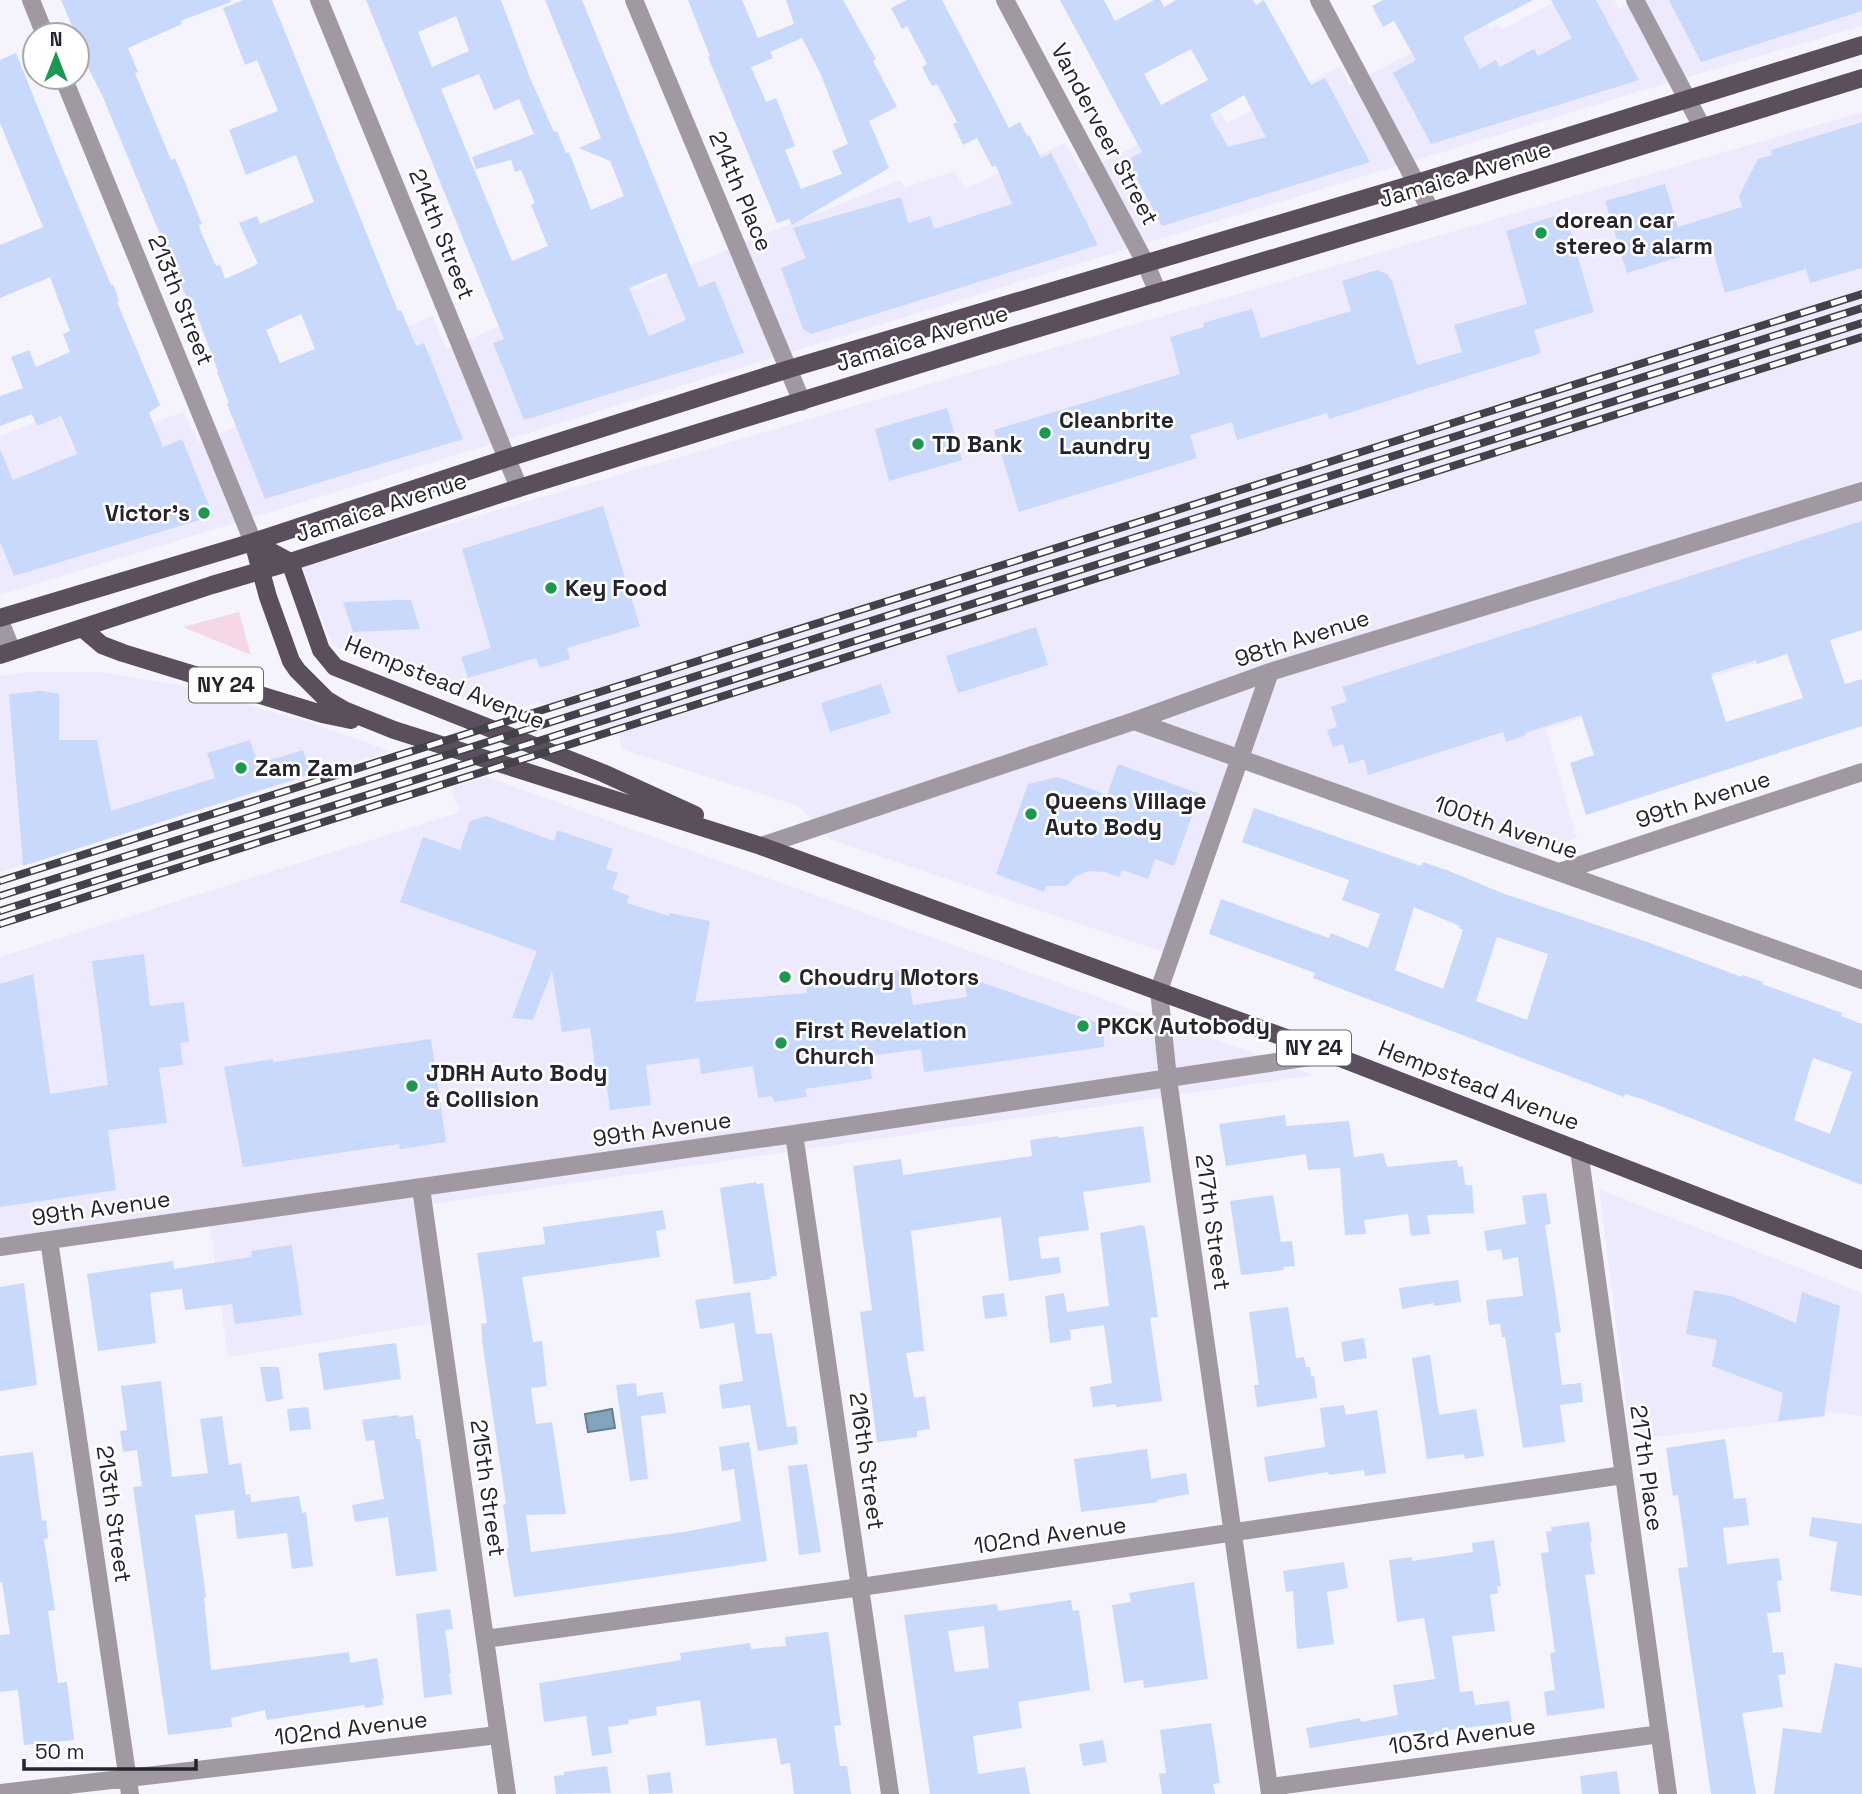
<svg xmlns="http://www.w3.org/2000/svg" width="1862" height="1794" viewBox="0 0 1862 1794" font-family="'Space Grotesk',sans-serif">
	<rect width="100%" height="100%" fill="#f5f4fd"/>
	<path fill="#edeafd" d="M1558 0H1614L1619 9 1638 0H1862V26L1651 88 0 595V436L59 413 73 449 111 438 184 412 198 442 325 391 315 365 433 316 446 349 625 273 634 290 745 242 900 180 905 187 955 171 965 189 1065 143 1082 173 1173 126 1177 134 1220 111 1226 123 1339 67 1350 85 1483 15 1490 29 1498 24 1501 30Z
		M1862 112V630L1546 729 1577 838 1526 853 1236 749 1163 952 831 840 798 806 621 749 620 737 538 702 499 715 333 646 302 567Z
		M25 672H103L179 685 302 720 391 751 0 872V676Z
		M487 777 1314 1075 431 1204 449 1320 228 1357 210 1226 0 1255V957L460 812 450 788Z
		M1599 1189 1862 1293V1416L1827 1412 1825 1417 1631 1440Z"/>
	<path fill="#f5d7e5" d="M239 612 251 655 183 627Z"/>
	<path fill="#82a5bc" stroke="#667e91" stroke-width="2" d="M612 1409 615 1428 588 1432 585 1414Z"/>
	<path fill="#c8d9fb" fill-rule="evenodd" d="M61 0H231V2L180 21 182 24 128 48 138 72 135 73 171 160 175 158 202 224 199 225 201 232 216 266 220 265 225 279 258 264 239 223 257 216 260 224 314 202 296 155 246 175 229 130 278 111 257 60 245 65 223 8 243 0H272L398 311 401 310 416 346 424 343 463 439 265 499 227 404 229 403 217 372 218 371 190 297 187 299 102 95 78 48 81 47ZM301 314 315 349 280 363 266 330Z
		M366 0H501L530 78 554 132 557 131 566 153 569 152 591 210 624 196 610 161 579 148 601 138 545 0H582L699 287 715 281 744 353 524 420 493 343 504 339ZM456 16 469 51 432 67 418 32ZM479 74 494 110 519 99 534 134 472 157 476 169 511 160 515 172 521 170 535 203 531 205 548 246 512 261 441 89ZM666 273 686 320 649 336 629 288Z
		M688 0H742L758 38 794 24 786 0H843L876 59 873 61 897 107 869 121 889 168 792 225 789 219 777 223 708 57 710 56ZM802 38 821 75 848 144 832 151 842 174 801 189 785 150 795 146 776 98 766 102 751 67 773 58 770 52Z
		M907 0H942L1009 128 1020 122 1027 136 1029 135 1041 158 1051 153 1098 245 811 334 803 329 781 268 806 258 793 228 901 197 908 223 930 216 934 229 1012 204 996 166 992 167 977 138 963 145 953 124 957 122 937 84 932 86 922 67 927 64 907 26 902 29 891 8Z
		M1060 0H1104L1115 21 1154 0H1160L1164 7 1176 0H1253L1256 5 1264 0 1311 85 1325 78 1370 162 1162 226 1127 160 1142 152ZM1191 49 1208 80 1161 105 1144 74ZM1244 95 1266 137 1228 147 1210 115Z
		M1383 0H1533L1463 37 1480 69 1496 60 1500 67 1534 49 1538 56 1572 38 1551 0H1596L1639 80 1431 144 1393 73 1416 60 1394 21 1383 27 1372 6Z
		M1669 0H1862V11L1701 62Z
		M16 53 61 165 111 285 113 284 119 301 117 302 160 405 149 413 163 447 182 439 213 516 14 576 0 542V449L13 480 77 454 61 416 37 426 32 414 0 426V396L23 388 11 357 29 350 36 367 70 352 63 334 70 331 50 277 0 298V245L43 227 0 123V60Z
		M1862 122V268L1810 283 1806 269 1725 293 1712 247 1627 273 1605 201 1665 184 1678 227 1742 207 1739 196 1758 159 1772 155 1771 150Z
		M1565 213 1594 312 1534 330 1541 353 1329 419 1327 413 1237 440 1232 422 1190 435 1197 458 1019 512 994 430 1180 374 1170 337 1204 327 1203 323 1252 309 1261 338 1351 311 1342 281 1377 270 1387 274 1392 281 1417 365 1462 352 1454 325 1527 304 1506 231Z
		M947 408 962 460 889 481 875 429Z
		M603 506 640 626 567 648 570 659 540 668 536 658 468 678 461 657 491 648 462 549Z
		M1862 521V630L1830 640 1845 684 1862 679V726L1586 815 1570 763 1594 755 1581 715 1525 733 1526 735 1506 742 1503 732 1368 775 1364 759 1349 764 1343 744 1333 747 1327 730 1337 727 1331 707 1347 701 1342 687ZM1787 654 1803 698 1726 722 1711 674 1756 660 1757 664Z
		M402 600H411L420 629 353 632 343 602Z
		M1036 627 1048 665 958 693 946 656Z
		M881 684 891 713 830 732 821 703Z
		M41 691 59 694V740H97L111 811 215 778 207 753 250 740 258 764 303 750 311 774 23 866 9 694Z
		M1118 764 1200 794 1174 866 1155 859 1148 879 1122 870 1119 877 1105 872 1089 871 1076 876 1066 886H1046L1044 892 996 874 1028 784 1058 777 1107 795Z
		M1254 808 1421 866 1423 862 1449 871 1502 893 1650 943 1742 977 1743 975 1763 982 1762 984 1842 1013 1841 1016 1862 1024V1185L1642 1099 1625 1094 1624 1097 1402 1012 1313 978 1315 973 1209 934 1221 899 1329 938 1331 933 1368 948 1380 914 1342 900 1349 880 1242 842ZM1414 907 1460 926 1459 928 1463 930 1443 989 1395 970ZM1497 937 1548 954 1527 1020 1476 1001ZM1813 1058 1852 1072 1830 1134 1794 1120Z
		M486 816 554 841 557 830 613 849 606 869 618 873 612 889 629 896 627 903 669 916 670 913 710 921 695 1002 807 993 806 983 907 969 913 1005 967 997 963 976 1104 1025V1047L924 1072 921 1049 869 1056 872 1079 805 1089 807 1097 774 1102 772 1096 758 1098 753 1066 701 1074 699 1058 646 1065 651 1105 610 1110 607 1088 598 1089 590 1028 562 1032 552 971 533 1020 512 1018 537 951 400 902 423 837 460 850 470 821Z
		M144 954 150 1006 184 1002 189 1042 180 1043 183 1065 159 1068 167 1123 108 1130 116 1190 0 1207V984L33 974 50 1094 108 1085 92 961Z
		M431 1039 446 1142 400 1149 399 1144 243 1167 224 1067 273 1059V1062Z
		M1285 1115 1286 1126 1349 1121 1354 1157 1383 1153 1387 1167 1457 1160 1458 1167 1463 1166 1465 1185H1472L1474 1213 1427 1215 1430 1234 1411 1236 1408 1214 1364 1220 1366 1234 1345 1235 1340 1168 1308 1170 1306 1154 1226 1166 1219 1124Z
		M1143 1126 1151 1182 1083 1192 1089 1230 1038 1237 1041 1259 1059 1257 1061 1273 1009 1281 1001 1217 911 1231 924 1351 906 1353 914 1398 925 1396 930 1429 917 1431V1437L877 1442 860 1312 872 1310 853 1166 901 1159 903 1175 1032 1156 1030 1140 1058 1136V1138Z
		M756 1182 757 1184 763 1183 777 1276 770 1277 771 1279 734 1284 720 1188Z
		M1546 1193 1551 1224 1545 1225 1561 1332 1555 1333 1562 1385 1581 1383 1583 1402 1560 1405 1565 1442 1523 1448 1505 1337H1502L1500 1324 1489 1325 1486 1300 1523 1296 1518 1257 1503 1260 1501 1249 1487 1251 1484 1231 1526 1224 1522 1196Z
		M1273 1195 1281 1242 1292 1241 1295 1266 1283 1267 1284 1270 1241 1275 1230 1201Z
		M663 1210 666 1229 656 1231 660 1257 522 1277 533 1342 542 1341 547 1386 531 1388 536 1424 552 1422 566 1514 526 1515 531 1552 684 1532 741 1521 734 1469 722 1471 719 1447 749 1442 767 1561 514 1597 506 1548H509L503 1505 506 1504 483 1348 481 1324 487 1323 477 1253 545 1244 543 1227Z
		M1142 1225 1145 1227 1158 1317 1150 1318 1162 1401 1116 1407V1404L1093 1407 1090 1387 1112 1383 1104 1325 1070 1330 1071 1340 1050 1343 1045 1296 1064 1293 1067 1312 1109 1306 1100 1233Z
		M292 1245 302 1315 235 1324 232 1304 185 1310 182 1289 150 1293 156 1343 98 1351 87 1274 173 1261 174 1269 252 1257 251 1251Z
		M1458 1280 1461 1302 1434 1306V1303L1402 1309 1399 1288Z
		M24 1283 37 1385 0 1391V1287Z
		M1694 1290 1731 1296 1796 1323 1802 1292 1840 1306 1824 1416 1778 1421 1783 1393 1712 1366 1717 1340 1686 1334Z
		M750 1292 756 1334 772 1333 787 1427 796 1426 798 1444 758 1451 750 1405 722 1409 719 1385 743 1381 734 1323 700 1329 695 1300Z
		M1004 1293 1007 1316 985 1319 982 1296Z
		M1288 1307 1296 1358 1304 1357 1306 1367H1310L1311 1377 1314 1376 1317 1398 1257 1407 1254 1385H1259L1249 1312Z
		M1364 1338 1367 1358 1344 1362 1341 1342Z
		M396 1343 401 1379 324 1390 318 1353Z
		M1430 1355 1439 1415 1476 1409 1484 1456 1465 1459 1464 1454 1427 1459 1412 1358Z
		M260 1367H279L283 1399 266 1402Z
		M161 1381 172 1477 208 1473 200 1419 222 1416 229 1465 241 1463 246 1495 250 1494 251 1502 299 1496 302 1513 306 1512 313 1566 292 1569 287 1533 237 1539 234 1510 195 1515 206 1597H204L211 1670 349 1652 350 1663 377 1658 384 1699H382L383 1705 365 1708 364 1705 267 1720 265 1710 231 1718 232 1727 168 1735 133 1487 142 1486 137 1450 123 1452 120 1431 127 1430 121 1386Z
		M636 1383 637 1396 663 1392 666 1413 641 1416 648 1479 630 1481 616 1385Z
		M1344 1405 1346 1415 1377 1410 1386 1473 1365 1476 1364 1470 1329 1475 1328 1472 1268 1482 1264 1457 1325 1447 1320 1408Z
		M308 1407 311 1429 290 1431 287 1409Z
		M399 1415V1417L413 1415 416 1439H420L437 1571 396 1576 388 1517 355 1522 352 1505 384 1499 374 1440 366 1441 362 1420Z
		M1725 1439 1734 1499 1746 1498 1749 1525 1723 1528 1727 1564 1779 1558 1782 1580 1777 1581 1781 1612 1767 1613 1773 1653 1783 1652 1786 1674 1778 1675 1783 1707 1742 1713 1756 1794H1711L1678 1568 1688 1567 1678 1495 1673 1496 1666 1448Z
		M1147 1449 1151 1479 1186 1473 1189 1494 1157 1500 1158 1502 1081 1512 1074 1459Z
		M33 1452 42 1521 46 1520 48 1538 44 1539 55 1610 48 1611 58 1683 67 1682 74 1740 24 1745 18 1690 0 1692V1635L10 1634 2 1582H0V1456Z
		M807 1464 821 1552 799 1555 788 1466Z
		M1812 1517 1862 1524V1596L1830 1591 1837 1542 1809 1536Z
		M1589 1522 1592 1542H1590L1595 1574 1585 1575 1605 1708 1547 1716 1544 1692 1555 1690 1550 1653 1555 1652 1541 1553 1549 1552 1546 1532 1552 1531 1551 1527Z
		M1494 1540 1501 1586H1497L1498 1593 1490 1595 1495 1631 1452 1636 1460 1692 1473 1691 1475 1705 1509 1701 1512 1722 1434 1732V1737L1413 1740 1412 1731 1310 1748 1306 1728 1360 1718 1361 1722 1398 1715 1393 1685 1435 1679 1424 1618 1397 1622 1389 1560 1412 1557V1561L1473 1552 1472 1543Z
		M1344 1562 1348 1588 1327 1592 1334 1644 1297 1649 1293 1591 1286 1592 1283 1571Z
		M1194 1582 1208 1679 1144 1688 1143 1680 1124 1683 1112 1605 1131 1602 1129 1593Z
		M1071 1600 1073 1611 1079 1610 1090 1690 1018 1702 1022 1728 973 1736 978 1774 1025 1767 1030 1794H930L904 1615 997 1604 998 1611ZM984 1626 989 1668 955 1672 948 1631Z
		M450 1609 453 1629 445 1630 451 1673H449L452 1694 424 1698 416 1614Z
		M828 1632 841 1725 834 1726 840 1766H847L851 1794H794L790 1763 781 1765 776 1738 706 1746 700 1700 656 1707 657 1715 628 1720 629 1724 608 1727 612 1753 592 1756 586 1716 544 1722 539 1683 681 1660 680 1653 750 1643 751 1649 786 1646 785 1637Z
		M1835 1663 1862 1668V1794H1774L1783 1728 1821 1733Z
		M1211 1723 1220 1783 1213 1784 1215 1794H1162L1159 1774 1166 1773 1160 1730Z
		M1103 1740 1107 1762 1083 1766 1079 1744Z
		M607 1766 611 1793 556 1794 554 1776 564 1775V1772Z
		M1617 1771 1620 1794H1582L1580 1776Z
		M670 1772 673 1793 649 1794 647 1775Z"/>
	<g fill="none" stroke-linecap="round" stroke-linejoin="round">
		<path stroke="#a099a1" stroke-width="18" d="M31 0 45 35
			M319 0 519 488
			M634 0 802 402
			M1005 0 1146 264 1158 293
			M1319 0 1431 211
			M1635 0 1702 127
			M63 77 253 542
			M0 621 12 651
			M1270 672 1159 990 1168 1079 1270 1794
			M1134 721 1862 980
			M761 846 1134 721 1270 672 1862 491
			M1559 872 1862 772
			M794 1134 890 1794
			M1579 1150 1668 1794
			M421 1188 507 1794
			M49 1240 130 1794
			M0 1247 794 1134 1330 1054
			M485 1639 861 1587 1623 1475
			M1270 1787 1660 1734
			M0 1793 498 1735"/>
		<path stroke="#5b4f5d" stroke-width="18" d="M253 542 268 597 291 661 297 670 327 700 344 710 394 730 761 846 1330 1054 1862 1260
			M253 542 290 562 321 650 335 667 603 773 695 815
			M0 618 253 542 508 458 789 369 1417 183 1862 45
			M82 628 102 645 123 653 322 714 351 720
			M0 655 212 585 290 562 519 488 992 342 1431 211 1862 78"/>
		<defs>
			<path id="rail" d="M0 881 1862 294
				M0 896 1862 308
				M0 911 1862 323
				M0 924 1862 337"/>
		</defs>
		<use href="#rail" stroke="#43414a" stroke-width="8"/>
		<use href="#rail" stroke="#fff" stroke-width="5" stroke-dasharray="16" stroke-linecap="butt"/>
	</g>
	<g fill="#1f9753" stroke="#fff" stroke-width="2.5">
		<circle cx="1541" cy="233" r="7"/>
		<circle cx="1045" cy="433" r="7"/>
		<circle cx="918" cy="444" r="7"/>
		<circle cx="204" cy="513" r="7"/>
		<circle cx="551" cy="588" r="7"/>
		<circle cx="241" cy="768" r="7"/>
		<circle cx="1031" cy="814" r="7"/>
		<circle cx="785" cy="977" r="7"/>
		<circle cx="1083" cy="1026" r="7"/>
		<circle cx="781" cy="1043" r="7"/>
		<circle cx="412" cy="1086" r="7"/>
	</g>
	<g text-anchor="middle" stroke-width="5" stroke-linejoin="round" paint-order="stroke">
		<g fill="#fff" stroke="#66656b" stroke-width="2">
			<rect x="189" y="667.5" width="74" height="35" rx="5"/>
			<rect x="1277" y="1030.5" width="74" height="35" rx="5"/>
		</g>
		<g font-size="21" font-weight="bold" fill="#25232c">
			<text x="226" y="692">NY 24</text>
			<text x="1314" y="1055">NY 24</text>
		</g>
		<g font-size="23" fill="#25232c" stroke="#fff">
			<text transform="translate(1105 134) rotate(62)" y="8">Vanderveer Street</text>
			<text transform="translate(1465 174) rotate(-17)" y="8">Jamaica Avenue</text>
			<text transform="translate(741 191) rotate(67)" y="8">214th Place</text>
			<text transform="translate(442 234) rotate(68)" y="8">214th Street</text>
			<text transform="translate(181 300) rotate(68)" y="8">213th Street</text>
			<text transform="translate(922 338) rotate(-17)" y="8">Jamaica Avenue</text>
			<text transform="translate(381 507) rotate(-18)" y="8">Jamaica Avenue</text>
			<text transform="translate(1302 638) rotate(-18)" y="8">98th Avenue</text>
			<text transform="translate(445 682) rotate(22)" y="8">Hempstead Avenue</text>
			<text transform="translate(1703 799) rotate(-18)" y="8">99th Avenue</text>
			<text transform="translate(1506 827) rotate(19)" y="8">100th Avenue</text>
			<text transform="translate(1479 1085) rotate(21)" y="8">Hempstead Avenue</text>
			<text transform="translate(662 1129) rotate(-8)" y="8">99th Avenue</text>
			<text transform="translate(101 1208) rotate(-8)" y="8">99th Avenue</text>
			<text transform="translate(1213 1222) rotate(82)" y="8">217th Street</text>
			<text transform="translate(867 1461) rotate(82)" y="8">216th Street</text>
			<text transform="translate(1647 1468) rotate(82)" y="8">217th Place</text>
			<text transform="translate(488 1488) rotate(82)" y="8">215th Street</text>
			<text transform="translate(114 1514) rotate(82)" y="8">213th Street</text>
			<text transform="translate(1050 1535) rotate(-8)" y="8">102nd Avenue</text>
			<text transform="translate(351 1728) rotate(-7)" y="8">102nd Avenue</text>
			<text transform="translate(1462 1736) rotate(-8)" y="8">103rd Avenue</text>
		</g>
		<g font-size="23" font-weight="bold" fill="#25232c" stroke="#fff" text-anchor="start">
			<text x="1555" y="228">dorean car<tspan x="1555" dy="26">stereo &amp; alarm</tspan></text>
			<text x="1059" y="428">Cleanbrite<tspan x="1059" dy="26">Laundry</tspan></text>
			<text x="932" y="452">TD Bank</text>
			<text x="190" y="521" text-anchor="end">Victor’s</text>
			<text x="565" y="596">Key Food</text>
			<text x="255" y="776">Zam Zam</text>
			<text x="1045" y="809">Queens Village<tspan x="1045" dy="26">Auto Body</tspan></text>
			<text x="799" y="985">Choudry Motors</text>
			<text x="1097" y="1034">PKCK Autobody</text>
			<text x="795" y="1038">First Revelation<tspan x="795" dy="26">Church</tspan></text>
			<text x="426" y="1081">JDRH Auto Body<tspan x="426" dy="26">&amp; Collision</tspan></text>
		</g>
	</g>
	<g transform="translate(56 56)"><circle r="33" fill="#ffffff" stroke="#a8a7ab" stroke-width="2"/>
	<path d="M0-5L12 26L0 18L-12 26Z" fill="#1f9753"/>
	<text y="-10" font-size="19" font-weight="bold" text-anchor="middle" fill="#25232c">N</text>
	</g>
	<path d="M24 1759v10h172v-10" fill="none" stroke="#25232c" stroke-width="3.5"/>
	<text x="35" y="1759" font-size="21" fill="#25232c" stroke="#ffffff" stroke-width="5" paint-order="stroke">50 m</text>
</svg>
